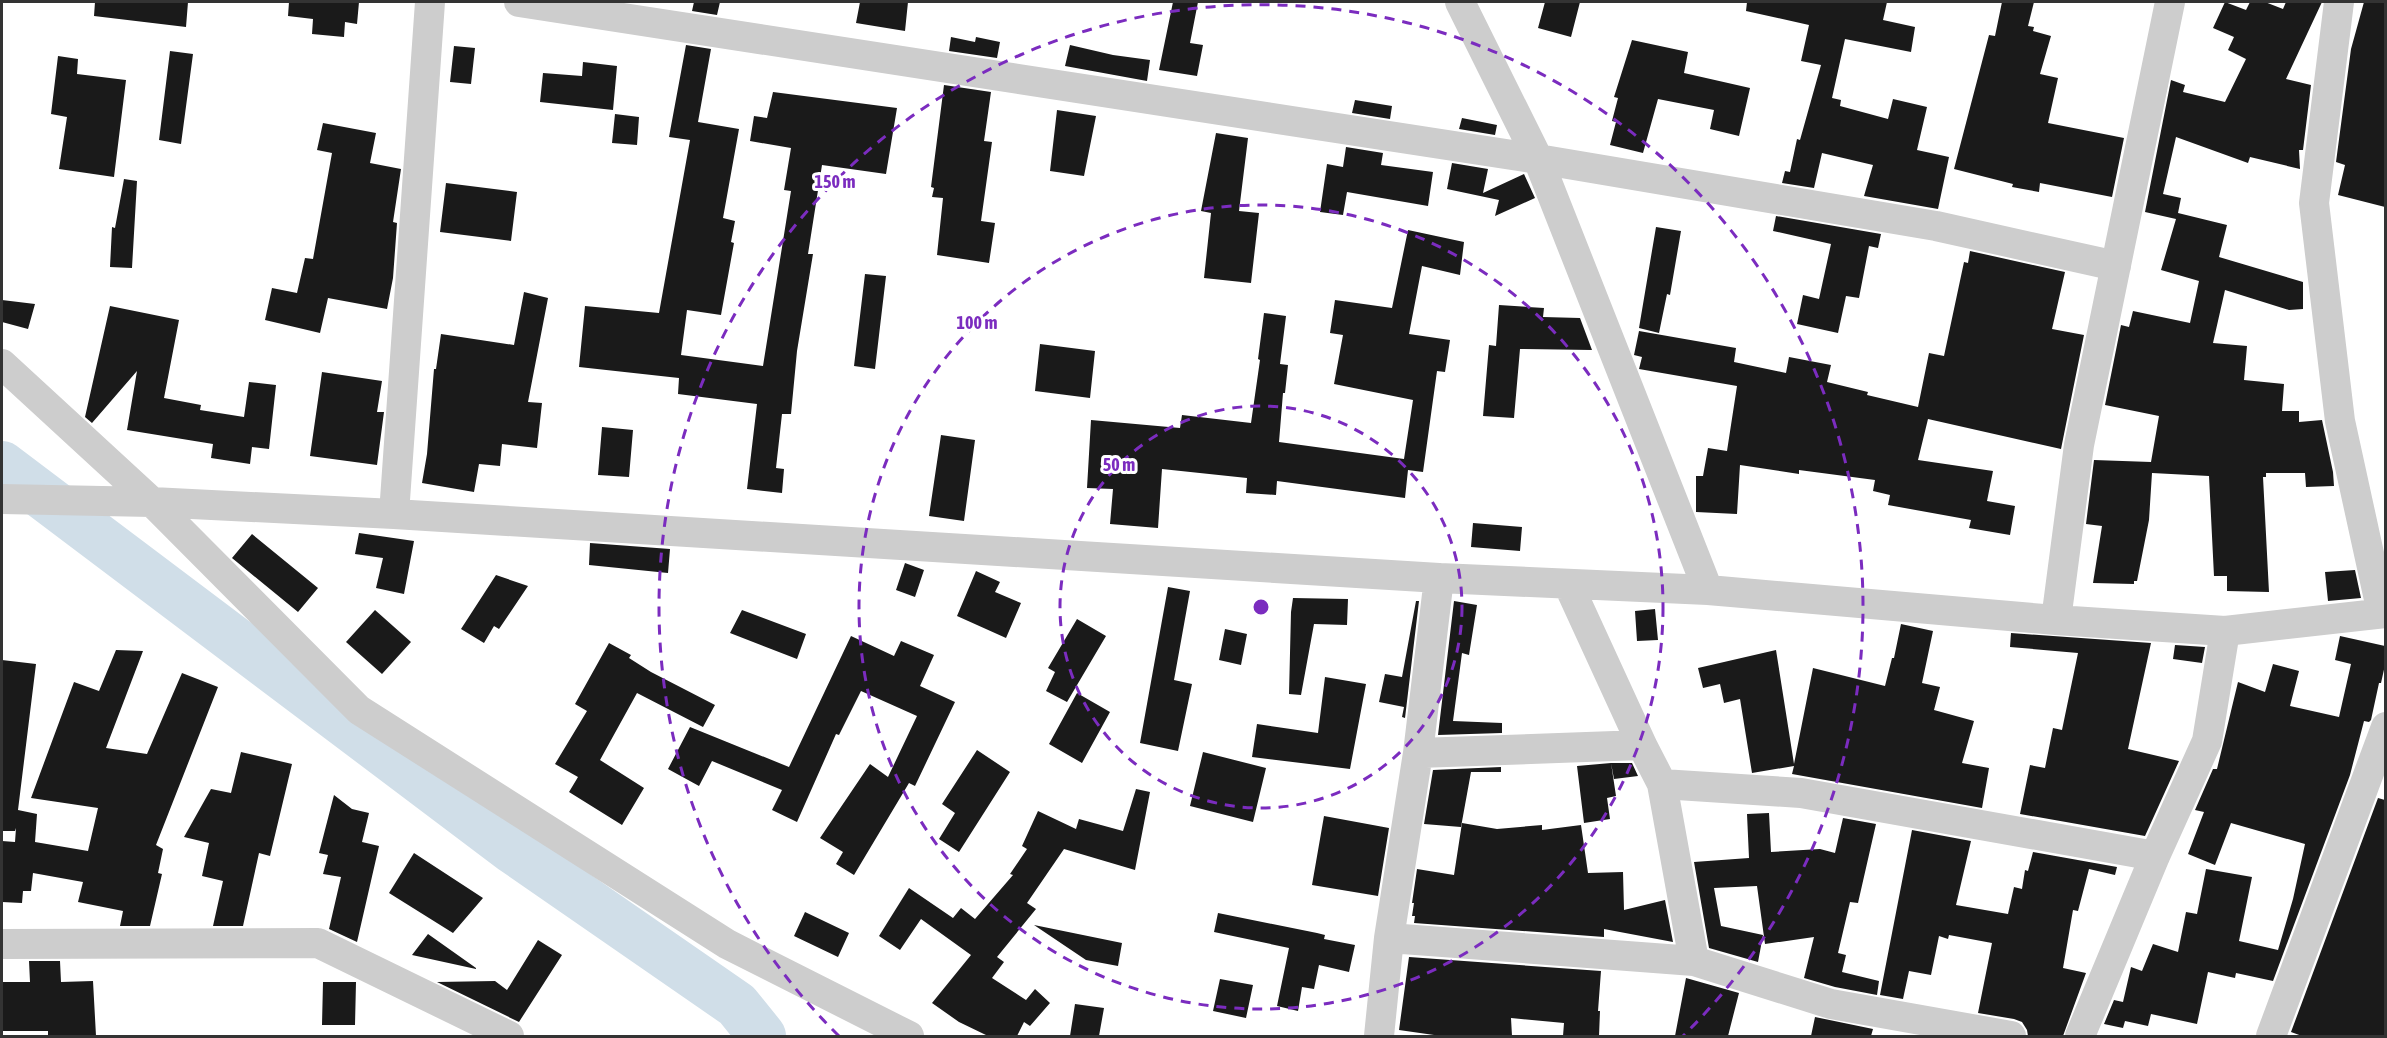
<svg xmlns="http://www.w3.org/2000/svg" width="2387" height="1038" viewBox="0 0 2387 1038" font-family="'Asap Condensed',sans-serif">
	<rect width="100%" height="100%" fill="#fff"/>
	<g fill="none" stroke-linecap="round" stroke-linejoin="round">
		<path stroke="#d0dee8" stroke-width="48" d="M2 465 513 850 737 1005 762 1036"/>
	</g>
	<path fill="#1a1a1a" d="M95 2H188L186 27 94 16Z
		M289 2H359L357 24 345 22 344 37 312 34 313 19 288 16Z
		M694 2H720L717 15 692 11Z
		M860 2H908L905 31 856 23Z
		M1173 2H1198L1190 43 1203 45 1197 76 1159 70Z
		M1545 2H1580L1571 37 1538 28Z
		M1747 2H1887L1883 20 1915 27 1911 52 1845 39 1832 98 1841 100 1840 106 1888 119 1893 99 1927 107 1917 150 1949 157 1938 209 1864 196 1873 165 1822 153 1814 188 1782 183 1785 171 1790 172 1797 139 1800 140 1821 65 1801 61 1809 25 1746 11Z
		M2002 2H2034L2028 26 2034 27 2033 31 2051 36 2040 74 2058 78 2048 123 2124 138 2112 197 2040 183 2039 192 2012 187 2013 184 1954 169 1989 35 1995 36Z
		M2225 2 2246 10 2250 2H2265L2283 9 2286 2H2322L2286 79 2311 85 2303 150H2299L2300 169 2250 157 2248 163 2176 137 2163 194 2181 198 2178 213 2227 225 2219 257 2303 282V309L2289 310 2225 290 2213 343 2247 346 2244 380 2284 384 2282 411H2299V422L2322 420 2333 472 2334 486 2306 487 2305 473H2266V477H2263L2269 592 2227 591V576H2214L2209 476 2152 473 2149 520 2137 581H2134V584L2093 583 2102 526 2086 524 2094 460 2151 462 2159 416 2105 405 2121 325 2129 327 2133 311 2190 323 2199 281 2161 270 2176 219 2145 212 2171 80 2185 85 2183 92 2225 102 2246 59 2228 50 2234 37 2213 28Z
		M2364 2H2385V207L2338 195 2345 165 2336 162 2351 49Z
		M951 37 975 42 976 37 1000 42 997 58 949 51Z
		M1632 40 1688 52 1684 73 1750 88 1739 136 1710 129 1714 110 1658 99 1643 153 1610 145 1616 122 1612 121 1618 98 1614 97Z
		M686 45 711 49 698 122 739 129 723 218 735 221 731 242 734 243 721 315 687 310 681 355 763 366 791 191 784 190 791 148 750 141 754 116 767 118 773 92 897 108 886 174 822 165 808 254H813L797 351 791 414H782L776 468 784 469 782 493 747 489 757 404 678 394 679 378 579 367 585 306 659 313 690 140 669 137Z
		M1070 45 1113 55 1150 60 1147 81 1065 66Z
		M454 46 475 48 471 84 450 82Z
		M170 51 193 54 181 144 159 140Z
		M58 56 78 59 77 74 126 80 114 177 59 169 67 117 51 114Z
		M583 62 617 66 613 110 540 102 543 73 582 76Z
		M944 85 991 92 984 141 992 142 981 221 995 223 989 263 937 255 943 198 932 197 934 188 931 187Z
		M1355 100 1392 106 1390 119 1352 113Z
		M1057 110 1096 116 1084 176 1050 171Z
		M615 114 639 117 637 145 612 143Z
		M1462 118 1497 125 1495 135 1459 129Z
		M323 123 376 133 370 163 401 169 393 222 397 223 393 278 387 309 328 298 320 333 265 320 272 288 297 293 305 258 313 259 332 153 317 150Z
		M1216 133 1248 138 1239 211 1259 213 1251 283 1204 278 1211 213 1201 211Z
		M1346 147 1383 153 1381 165 1433 172 1428 206 1347 192 1343 215 1320 212 1327 164 1343 167Z
		M1452 163 1488 169 1483 193 1524 174 1535 198 1495 216 1499 200 1447 189Z
		M124 179 137 181 132 268 110 267 112 227 115 228Z
		M446 183 517 192 511 241 440 232Z
		M1776 216 1881 234 1878 248 1869 246 1859 298 1846 296 1838 333 1797 324 1803 295 1819 299 1831 244 1773 231Z
		M1656 227 1681 231 1670 295 1667 294 1659 333 1639 328Z
		M1408 230 1464 242 1460 275 1422 266 1409 334 1450 340 1445 372 1437 371 1423 472 1408 470 1405 498 1277 481 1276 495 1246 493 1247 478 1162 469 1158 528 1110 524 1113 489 1087 488 1091 420 1180 428 1182 415 1251 423 1260 360 1258 359 1264 313 1286 316 1280 364 1288 365 1285 393H1283L1279 442 1404 459 1413 400 1334 384 1343 335 1330 333 1335 300 1392 308Z
		M1970 251 2065 272 2052 329 2084 335 2061 449 1928 419 1918 460 1993 471 1987 501 2015 506 2010 535 1969 528 1971 520 1888 505 1890 495 1873 491 1875 480 1799 470V474L1740 465 1737 514 1696 512V476H1703L1708 448 1727 451 1737 386 1639 369 1642 357 1634 355 1639 331 1736 348 1734 362 1786 373 1789 357 1831 365 1827 382 1868 392 1867 395 1918 407 1929 353 1944 356 1964 262 1968 263Z
		M865 274 886 276 875 369 854 366Z
		M524 292 548 298 528 402 542 403 537 448 502 444 500 466 479 464 474 492 422 483 427 454 434 369H436L441 334 514 345Z
		M2 300 35 304 28 329 2 322Z
		M1499 305 1544 308 1543 317 1580 318 1592 350 1520 349 1514 418 1483 416 1489 345 1496 346Z
		M110 306 179 320 164 398 201 405 200 410 244 417 249 382 276 385 269 449 252 447 250 464 211 458 213 444 127 430 137 371 92 423 85 417Z
		M1040 344 1095 351 1090 398 1035 391Z
		M322 372 382 381 377 412H384L377 465 310 456Z
		M602 427 633 430 629 477 598 475Z
		M941 435 975 440 964 521 929 516Z
		M1473 523 1522 527 1520 551 1471 547Z
		M359 533 414 541 404 594 376 588 383 558 355 554Z
		M252 534 318 588 298 612 232 558Z
		M590 543 670 549 668 573 589 565Z
		M905 563 924 570 915 597 896 590Z
		M2355 570 2361 598 2328 601 2325 572Z
		M976 571 1000 582 995 592 1021 603 1006 638 957 616Z
		M496 575 528 586 499 629 494 626 484 643 461 629Z
		M1168 587 1190 591 1174 680 1192 684 1178 751 1140 743Z
		M1293 598 1348 599 1347 625 1314 624 1301 695 1289 694 1291 612Z
		M1416 601H1419L1405 718 1402 717 1404 707 1379 702 1385 674 1402 677Z
		M1454 601 1477 605 1469 655 1462 653 1453 721 1502 723V733L1438 735Z
		M1655 609 1658 640 1637 641 1635 611Z
		M375 610 411 642 382 674 346 642Z
		M742 610 806 634 797 659 730 633Z
		M1077 619 1106 636 1067 702 1046 691 1055 672 1048 668Z
		M1901 624 1933 631 1922 683 1940 687 1934 710 1974 721 1962 763 1989 768 1982 808 1792 774 1794 766 1752 773 1740 699 1724 703 1720 684 1703 688 1698 668 1776 650 1794 764 1813 668 1885 686 1892 658H1894Z
		M1225 629 1247 634 1241 665 1219 660Z
		M2011 633 2151 643 2128 749 2179 761 2145 836 2020 814 2030 765 2045 768 2053 728 2062 730 2078 653 2010 647Z
		M851 636 894 656 901 641 934 655 920 686 955 702 915 786 909 783 854 875 836 864 843 852 820 838 870 764 888 777 917 716 861 691 839 735 836 734 797 822 772 810 782 790 712 761 699 786 668 769 690 727 789 767Z
		M2340 636 2385 646V665L2381 683H2379L2371 720 2369 722 2364 721 2350 775 2273 981 2236 973 2235 978 2208 972 2197 1024 2151 1014 2148 1026 2125 1021 2123 1028 2104 1024 2114 1000 2123 1002 2131 967 2142 971 2153 944 2178 952 2186 912 2197 914 2206 869 2252 877 2239 941 2278 950 2293 899 2305 844 2231 823 2215 865 2188 854 2204 812 2195 810 2213 769H2217L2238 682 2265 692 2273 664 2299 671 2290 706 2339 717 2351 664 2335 660Z
		M609 643 631 655 629 658 651 672 715 705 703 727 637 693 600 760 644 788 622 825 569 792 578 777 555 764 587 711 575 704Z
		M2175 645 2205 647 2202 663 2173 659Z
		M116 650 143 651 106 748 147 754 182 673 218 687 156 845 163 849 158 873 162 874 150 926H120L123 911 78 902 83 882 33 873 31 891H23L22 903 2 902V841L15 842 16 828 15 831H2V660L36 664 18 810 37 814 35 842 88 851 98 808 31 798 74 682 99 691Z
		M1325 677 1366 684 1350 769 1252 757 1257 724 1318 733Z
		M1077 693 1110 712 1082 763 1049 744Z
		M977 750 1010 772 959 852 939 839 955 813 942 804Z
		M241 752 292 764 270 856 259 853 243 926H213L223 881 202 876 209 843 184 837 211 789 231 793Z
		M1203 752 1266 768 1253 822 1190 806Z
		M1611 763H1632L1638 776 1614 779Z
		M1611 763 1616 796 1607 798 1610 819 1584 823 1577 766Z
		M1501 767V772H1471L1461 827 1424 824 1433 770Z
		M1136 789 1150 792 1135 870 1064 849 1027 903 1036 909 997 957 1004 962 992 978 1026 1000 1035 989 1050 1003 1030 1026 1024 1022 1017 1036H988L959 1022 932 1003 971 955 921 919 900 950 879 936 909 888 953 918 961 908 975 919 1013 875 1010 874 1027 849 1022 846 1038 811 1076 829 1079 819 1123 831Z
		M334 795 352 809 369 813 362 842 379 846 357 942 329 929 341 877 323 874 328 855 319 853Z
		M2378 798 2385 800V1036H2302L2291 1032Z
		M1769 813 1771 852 1820 849 1835 853 1843 818 1876 824 1858 903 1850 902 1838 953 1846 955 1842 972 1879 981 1877 995 1835 987 1804 978 1814 937 1765 944 1757 886 1714 888 1721 926 1763 935 1758 962 1709 948 1694 862 1749 858 1747 814Z
		M1324 816 1389 828 1378 896 1312 885Z
		M1462 823 1497 829 1542 825V830L1581 825 1588 873 1623 872 1624 910 1665 900 1673 942 1604 929V937L1414 923 1415 916H1412L1414 903H1412L1417 869 1454 875Z
		M1912 830 1971 841 1956 905 2008 914 2014 887 2022 889 2025 870 2028 871 2033 852 2117 867 2115 875 2089 869 2078 911 2073 910 2063 968 2086 973 2063 1036H2028L2027 1030 2022 1022 2014 1019 1978 1013 1992 943 1949 935 1948 939 1939 936 1931 975 1909 971 1903 999 1880 995Z
		M414 853 483 898 453 933 389 893Z
		M805 912 849 933 838 957 794 936Z
		M1218 913 1317 933 1325 935 1324 939 1355 945 1349 972 1319 965 1314 989 1302 987 1298 1011 1277 1006 1289 948 1214 932Z
		M1034 925 1122 943 1118 966 1086 960Z
		M428 934 476 968V969L412 955Z
		M538 940 562 955 519 1022 437 982 495 981 507 990Z
		M1409 957 1601 971 1598 1011H1600L1599 1036H1563L1564 1023 1511 1018 1512 1036H1441L1399 1030Z
		M29 961H60L61 982 93 981 96 1036H48V1031H2V982H30Z
		M1686 978 1739 993 1728 1036H1675Z
		M1220 979 1253 985 1246 1018 1213 1011Z
		M323 982H356L355 1025H322Z
		M1075 1004 1104 1008 1099 1036H1070Z
		M1815 1017 1873 1029 1871 1036H1811Z"/>
	<g fill="none" stroke-linecap="round" stroke-linejoin="round">
		<path stroke="#cdcdcd" stroke-width="30" d="M519 2 1538 159 1936 226 2116 266
			M1460 2 1538 159 1708 590
			M2339 2 2314 203 2340 421 2382 613
			M2 364 152 502 359 710 727 944 909 1036
			M2 499 152 502 394 514 1439 578 1708 590 2056 620 2225 631 2386 613
			M394 514 430 2
			M1569 586 1642 745 1662 784 1694 961
			M2056 620 2079 445 2170 2
			M1418 753 1642 745
			M1662 784 1801 793 2155 856
			M1389 938 1694 961 1831 1004 2011 1036
			M2 944 318 943 509 1036
			M1379 1036 1389 938 1418 753 1439 578
			M2080 1036 2155 856 2207 741 2225 631
			M2271 1036 2386 727"/>
	</g>
	<g fill="none" stroke="#7b2cbf" stroke-width="3" stroke-dasharray="10 8">
		<circle cx="1261" cy="607" r="201"/>
		<circle cx="1261" cy="607" r="402"/>
		<path d="M839 1036A602 602 0 1 1 1683 1036"/>
	</g>
	<circle cx="1261" cy="607" r="9" fill="#7b2cbf" stroke="#fff" stroke-width="3"/>
	<g font-size="18" text-anchor="middle" font-weight="bold" fill="#7b2cbf" stroke="#fff" stroke-width="6" stroke-linejoin="round" paint-order="stroke">
		<text x="835" y="188">150 m</text>
		<text x="977" y="329">100 m</text>
		<text x="1119" y="471">50 m</text>
	</g>
	<rect width="2387" height="1038" fill="none" stroke="#333333" stroke-width="6"/>
</svg>
